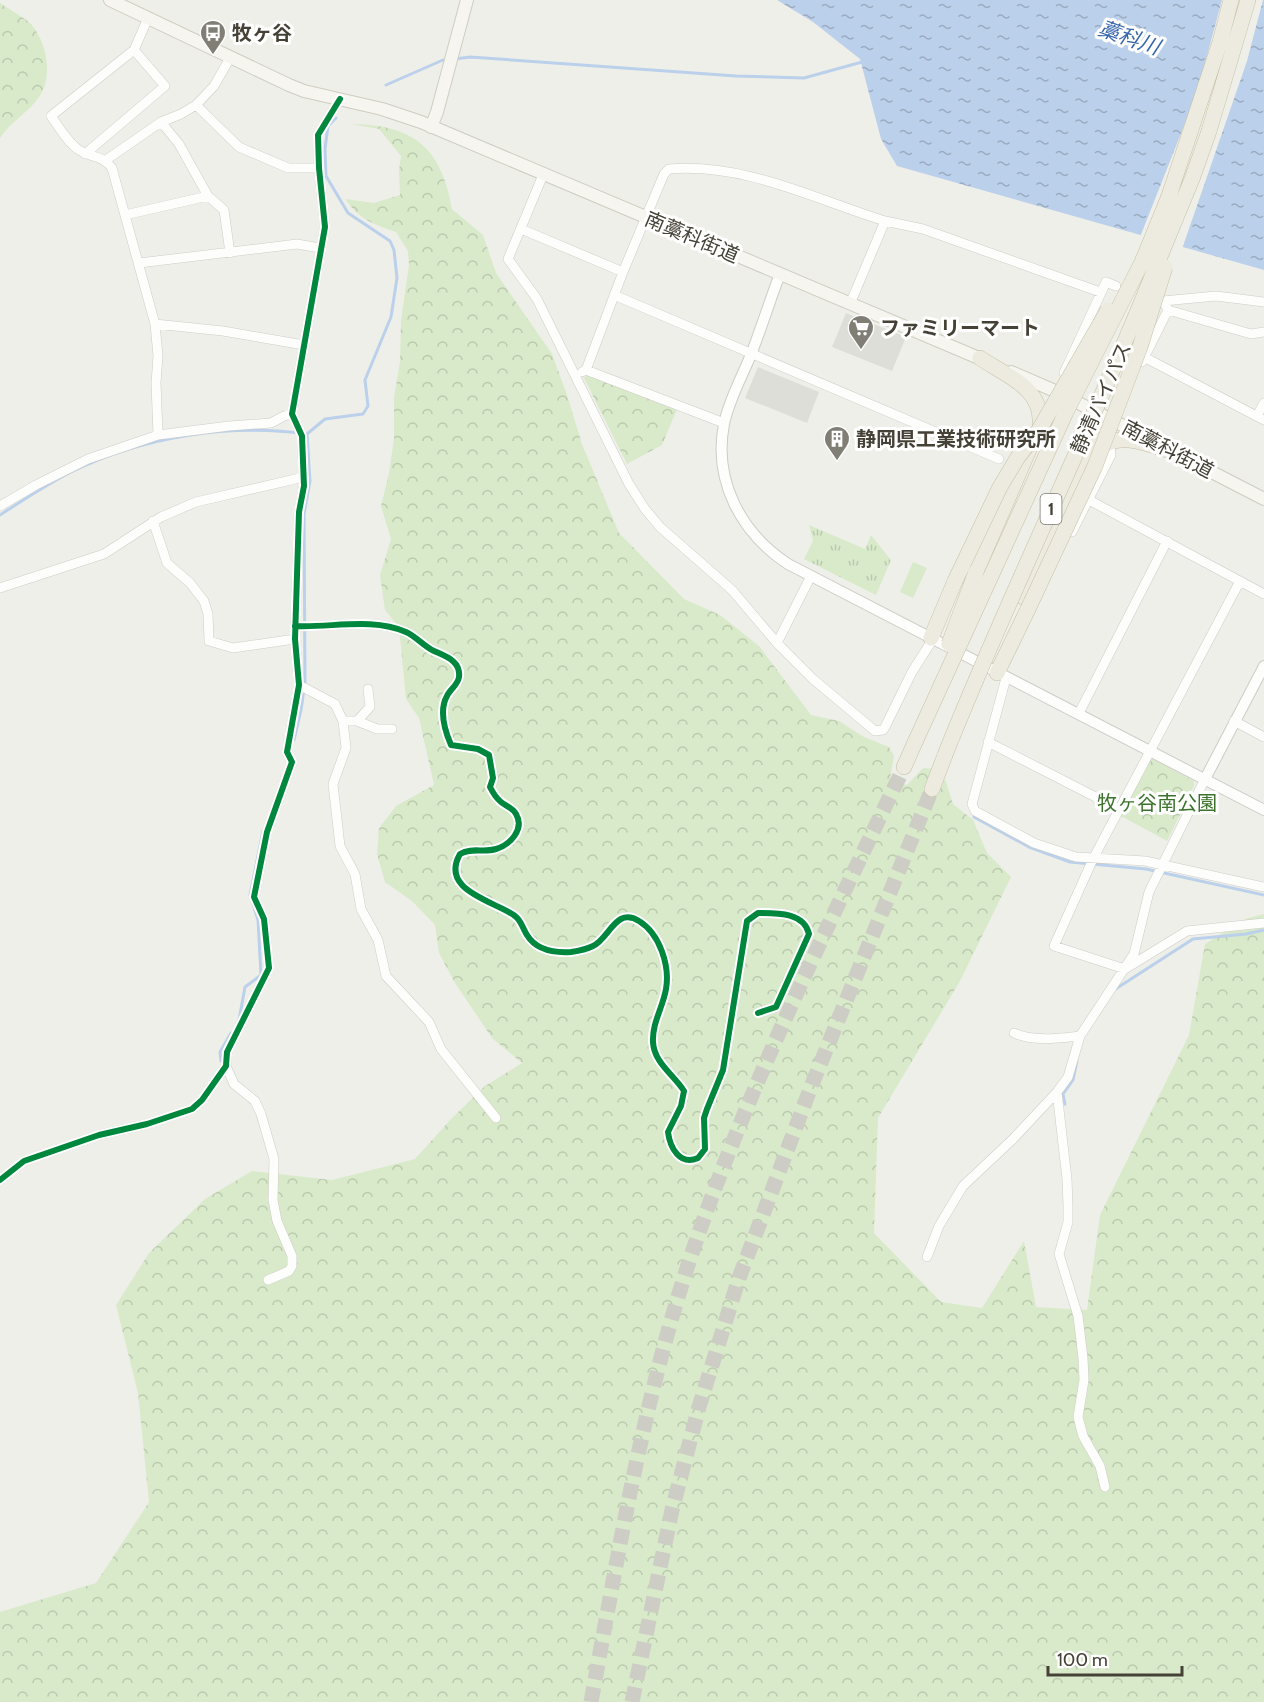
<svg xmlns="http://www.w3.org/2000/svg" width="1264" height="1702" viewBox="0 0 1264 1702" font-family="Cabin,'Noto Sans JP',sans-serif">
	<defs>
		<pattern id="grass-tufts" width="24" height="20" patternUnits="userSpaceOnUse" patternTransform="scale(1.5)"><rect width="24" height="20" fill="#d8eaca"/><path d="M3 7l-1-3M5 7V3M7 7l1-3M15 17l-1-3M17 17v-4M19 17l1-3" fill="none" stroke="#bbcaae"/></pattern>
		<pattern id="forest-crowns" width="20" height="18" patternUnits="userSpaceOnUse" patternTransform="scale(1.5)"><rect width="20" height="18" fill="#d8eaca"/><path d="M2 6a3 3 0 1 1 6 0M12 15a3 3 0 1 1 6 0" fill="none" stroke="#bbcaae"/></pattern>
		<pattern id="water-ripples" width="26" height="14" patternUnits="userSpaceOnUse" patternTransform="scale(1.5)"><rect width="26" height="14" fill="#bbd0eb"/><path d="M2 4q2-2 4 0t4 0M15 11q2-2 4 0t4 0" fill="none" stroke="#9aaabf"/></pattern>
	</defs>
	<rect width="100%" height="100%" fill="#efefe9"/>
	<path fill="url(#grass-tufts)" d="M809 525 865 549 871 535 891 560 876 595 804 559 813 541Z"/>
	<path fill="url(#forest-crowns)" d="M0 3C10 10 22 16 31 24 46 41 53 74 41 94 31 111 11 121 0 138Z
		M351 124C414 125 441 147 452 209L483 235 496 273 552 354 567 395 582 444 619 533 684 599 720 615 759 646 811 715 839 721 864 737 889 747 894 756 890 779 907 785 923 768 938 769 946 782 953 804 973 820 987 853 1011 877 960 981 878 1118 874 1233 941 1302 982 1308 1024 1241 1036 1307 1087 1310 1100 1215 1189 1035 1205 944 1245 919 1264 914V1702H0V1612L96 1583 149 1502 138 1393 116 1305 149 1253 205 1199 252 1171 332 1180 415 1159 451 1119 485 1086 522 1063 492 1038 455 983 439 953 435 925 412 901 385 882 377 854 379 828 396 806 434 785 419 718 406 699 399 627 385 610 380 575 391 539 381 506 389 473 394 439V397L400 362 401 320 409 265 408 251 396 232C373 224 360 220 345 199L374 203 400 195 399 170 401 156 379 129Z
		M588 374 677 409 662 445 627 464 584 378Z
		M1151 758 1194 781V786L1167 841 1121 816Z"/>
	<path fill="#d8eaca" d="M913 562 927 568 913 598 900 592Z"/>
	<path fill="#deded9" d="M846 313 906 337 892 371 832 347Z
		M758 367 819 392 807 423 745 398Z"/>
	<path fill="url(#water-ripples)" d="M777 0H1264V270L897 166 881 139 860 59 813 22Z"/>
	<path fill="#efefe9" d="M1222 0H1263L1247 61 1182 249 1140 237 1197 93Z"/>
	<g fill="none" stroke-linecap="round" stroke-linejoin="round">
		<path stroke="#bbd0eb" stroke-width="3" d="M455 59 470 57 736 76 804 78 862 62
			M386 85 443 60H448
			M0 515C23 500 46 485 71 472 142 437 228 423 307 434L325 419 363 414 368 406 365 380 391 317 397 278 394 250 390 241 348 213 326 176 325 149 328 126 336 118
			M294 740 301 710 305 682 304 514 310 481 307 434
			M974 817 1029 847 1070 862 1146 869 1264 895
			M251 898 250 895 263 831
			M1114 990 1193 939 1246 934 1264 930
			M239 1020 245 987 261 975 258 920 253 904
			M221 1061 220 1052 231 1033
			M1065 1104 1063 1094 1073 1080 1077 1061"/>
		<path stroke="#cdccc5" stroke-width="15" stroke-dasharray="15 8" stroke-linecap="butt" d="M591 1702C618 1556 642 1406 688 1265 745 1092 826 930 904 767
			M632 1702 672 1510 699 1407 739 1278 811 1087 932 789"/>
		<defs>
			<path id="minor" d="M148 18 134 50 51 116C59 127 68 143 79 150 92 158 102 155 112 168L155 324 223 331 304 345
				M196 105 239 147 288 168H319
				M161 122 179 144 208 196 224 210 230 253
				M85 154 165 86 134 50
				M106 160 161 122 181 114 196 105 214 86 230 58
				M543 175 508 259 537 299 629 484 645 509 660 527 732 590 777 643 813 679 875 731 883 730 885 727 912 672 933 639
				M125 215 208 196
				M521 229 623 272
				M139 263 297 244 320 248
				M614 295 999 459
				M1264 302 1216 296 1163 301 1168 310 1251 334 1264 332
				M850 304 885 221 923 229 1100 292
				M155 324 158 356 156 383 158 435
				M1144 357 1264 420
				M1142 362 1168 310
				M586 370 623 272 664 174 669 169C746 163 814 199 885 221
				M582 372 586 370 724 423
				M1064 373 1106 282 1116 286
				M1257 416 1264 403
				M1089 500 1264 594
				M0 506 36 485 88 459 158 435 229 426 271 423 284 416 292 414
				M153 521 167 563 190 583 204 601 208 614 209 641 233 648 295 639
				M1072 532 1111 455 1110 442
				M1240 581 1093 859 1054 946 1125 969 1187 931 1264 923
				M0 588 104 554 161 517 196 502 304 477
				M295 626C331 628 372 617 406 632 415 636 423 645 432 650 444 656 461 660 459 677 458 685 450 689 447 696 439 710 445 731 451 745L478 749 489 755 493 778 490 787C493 793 496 798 501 802 506 806 513 808 516 814 525 829 510 845 496 849 483 853 472 847 460 854 439 891 495 901 515 916 521 920 523 929 527 935 536 950 554 953 571 952 578 951 587 949 593 946 609 939 616 906 639 921 660 934 670 966 666 989 663 1007 652 1023 653 1042 654 1063 674 1075 684 1091L681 1106 668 1132C670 1148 680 1166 698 1158L705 1149 704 1118 707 1109 723 1070 747 921 758 913C777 913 804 912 809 934L776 1007 758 1013
				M777 643 811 576
				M1006 678 972 804 975 811 1034 843 1076 857 1145 861 1264 887
				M299 685 335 704 343 721 346 748 333 784 340 846 355 874 361 909 378 940 386 976 429 1022 441 1049 496 1118
				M1079 713 1167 541
				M343 721H357L377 729H392
				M357 721 370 707 368 689
				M1234 721 1264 737
				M988 742 1119 809
				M1014 1033C1033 1042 1060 1038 1080 1036
				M226 1066 234 1084 255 1101 261 1114 274 1159 273 1200 277 1221 292 1256V1266L289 1271 268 1280
				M1057 1092 1067 1179 1068 1206V1222L1059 1254 1078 1316 1083 1358 1084 1380 1078 1417 1083 1436 1100 1466 1105 1487
				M0 1180 24 1161 99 1135 147 1124 192 1109 202 1100 226 1066 227 1052 269 968 264 919 254 897 267 832 292 762 287 752 299 685 295 639 299 512 304 486 302 436 292 414 325 227 319 168 318 135 340 99
				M927 1257 939 1226 963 1186 1013 1139 1057 1092 1068 1077 1080 1036 1134 954 1149 892 1205 779"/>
			<path id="tertiary" d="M780 274C770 300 762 326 752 352 743 375 729 399 724 424 713 481 741 533 788 564 947 646 1106 728 1264 810
				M1205 779 1264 666"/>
			<path id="secondary" d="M110 0 289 85 304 91 382 109 421 122 986 361
				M431 127 437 112 467 0
				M1011 372 1055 391 1151 440
				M1167 449 1264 499"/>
			<path id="trunk" d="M1143 260 1169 196 1220 42 1231 0
				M1157 264 1192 179 1209 131 1248 0
				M980 358C1005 375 1043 388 1040 424
				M1097 450C1120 430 1148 444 1173 452
				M976 572 1031 445
				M1023 597 1099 440
				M931 638 955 581
				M997 673 1028 609
				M904 767 916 740
				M932 789 945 755"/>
		</defs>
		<use href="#minor" stroke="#cdccc7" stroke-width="10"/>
		<use href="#tertiary" stroke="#cdccc7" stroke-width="12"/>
		<use href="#secondary" stroke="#cecdc0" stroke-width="14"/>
		<use href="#trunk" stroke="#c6c0a5" stroke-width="16"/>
		<use href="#minor" stroke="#fdfdfc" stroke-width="9"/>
		<use href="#tertiary" stroke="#fdfdfc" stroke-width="10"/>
		<use href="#secondary" stroke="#f6f5ef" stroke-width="12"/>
		<use href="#trunk" stroke="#edebdf" stroke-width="15"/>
		<defs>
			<path id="trunk-bridge" d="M955 581 1000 487 1018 457 1039 430 1108 310
				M1028 609 1095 466 1140 347 1165 267
				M949 644 976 572
				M916 740 1066 412 1143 260
				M945 755C1011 589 1091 430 1157 264"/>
		</defs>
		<use href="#trunk-bridge" stroke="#c6c0a5" stroke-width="16" stroke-linecap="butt"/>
		<use href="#trunk-bridge" stroke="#edebdf" stroke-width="15"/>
		<defs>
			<path id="cycleway" d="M295 626C331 628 372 617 406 632 415 636 423 645 432 650 444 656 461 660 459 677 458 685 450 689 447 696 439 710 445 731 451 745L478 749 489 755 493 778 490 787C493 793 496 798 501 802 506 806 513 808 516 814 525 829 510 845 496 849 483 853 472 847 460 854 439 891 495 901 515 916 521 920 523 929 527 935 536 950 554 953 571 952 578 951 587 949 593 946 609 939 616 906 639 921 660 934 670 966 666 989 663 1007 652 1023 653 1042 654 1063 674 1075 684 1091L681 1106 668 1132C670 1148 680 1166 698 1158L705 1149 704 1118 707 1109 723 1070 747 921 758 913C777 913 804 912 809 934L776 1007 758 1013
				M0 1180 24 1161 99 1135 147 1124 192 1109 202 1100 226 1066 227 1052 269 968 264 919 254 897 267 832 292 762 287 752 299 685 295 639 299 512 304 486 302 436 292 414 325 227 319 168 318 135 340 99"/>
		</defs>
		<use href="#cycleway" stroke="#fff" stroke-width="10"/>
		<use href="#cycleway" stroke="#00873e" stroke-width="6"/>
	</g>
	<defs>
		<symbol id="bus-pin" viewBox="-11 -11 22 30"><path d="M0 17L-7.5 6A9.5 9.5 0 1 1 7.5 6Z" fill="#807e75" stroke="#fff"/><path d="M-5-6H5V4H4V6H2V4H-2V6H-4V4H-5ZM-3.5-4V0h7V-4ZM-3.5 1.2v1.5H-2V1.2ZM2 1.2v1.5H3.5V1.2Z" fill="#fff"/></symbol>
		<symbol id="supermarket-pin" viewBox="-11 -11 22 30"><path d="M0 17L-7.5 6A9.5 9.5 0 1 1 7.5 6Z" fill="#807e75" stroke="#fff"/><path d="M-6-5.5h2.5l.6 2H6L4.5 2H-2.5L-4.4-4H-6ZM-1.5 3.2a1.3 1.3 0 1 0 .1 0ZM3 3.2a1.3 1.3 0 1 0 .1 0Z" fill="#fff"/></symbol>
		<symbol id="building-pin" viewBox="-11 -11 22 30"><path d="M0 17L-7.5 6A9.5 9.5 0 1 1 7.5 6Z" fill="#807e75" stroke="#fff"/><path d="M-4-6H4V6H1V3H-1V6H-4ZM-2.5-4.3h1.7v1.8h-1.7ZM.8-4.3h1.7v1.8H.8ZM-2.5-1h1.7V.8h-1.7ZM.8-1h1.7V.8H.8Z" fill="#fff"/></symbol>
	</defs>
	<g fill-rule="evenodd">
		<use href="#bus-pin" x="198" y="18" width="30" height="40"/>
		<use href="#supermarket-pin" x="846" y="313" width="30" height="40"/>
		<use href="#building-pin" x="822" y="424" width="30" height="40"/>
	</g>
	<g text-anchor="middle" stroke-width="6" stroke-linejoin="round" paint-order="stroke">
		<rect fill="#fff" stroke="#7d7a72" stroke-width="1.5" x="1040.5" y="494" width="21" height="30" rx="4.5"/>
		<g font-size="18" font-weight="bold" fill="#454136">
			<text x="1051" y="515">1</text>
		</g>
		<g font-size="20" font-weight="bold" fill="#454136" stroke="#fff" text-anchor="start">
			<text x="232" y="40">牧ヶ谷</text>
			<text x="880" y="335">ファミリーマート</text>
			<text x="856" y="446">静岡県工業技術研究所</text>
		</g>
		<g font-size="20" fill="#454136" stroke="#fff">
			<text transform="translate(692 237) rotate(23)" y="7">南藁科街道</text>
			<text transform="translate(1101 398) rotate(-66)" y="7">静清バイパス</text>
			<text transform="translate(1168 449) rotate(28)" y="7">南藁科街道</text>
		</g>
		<g font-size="20" fill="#3b732c" stroke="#fff">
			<text x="1157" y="810">牧ヶ谷南公園</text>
		</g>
		<g font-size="21" font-style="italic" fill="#3565ab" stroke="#fff">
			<text transform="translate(1129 38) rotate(19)" y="7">藁科川</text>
		</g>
	</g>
	<path d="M1048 1666v9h134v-9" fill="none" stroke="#454136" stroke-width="3"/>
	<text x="1057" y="1666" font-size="18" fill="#454136" stroke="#ffffff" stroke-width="4.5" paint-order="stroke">100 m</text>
</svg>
